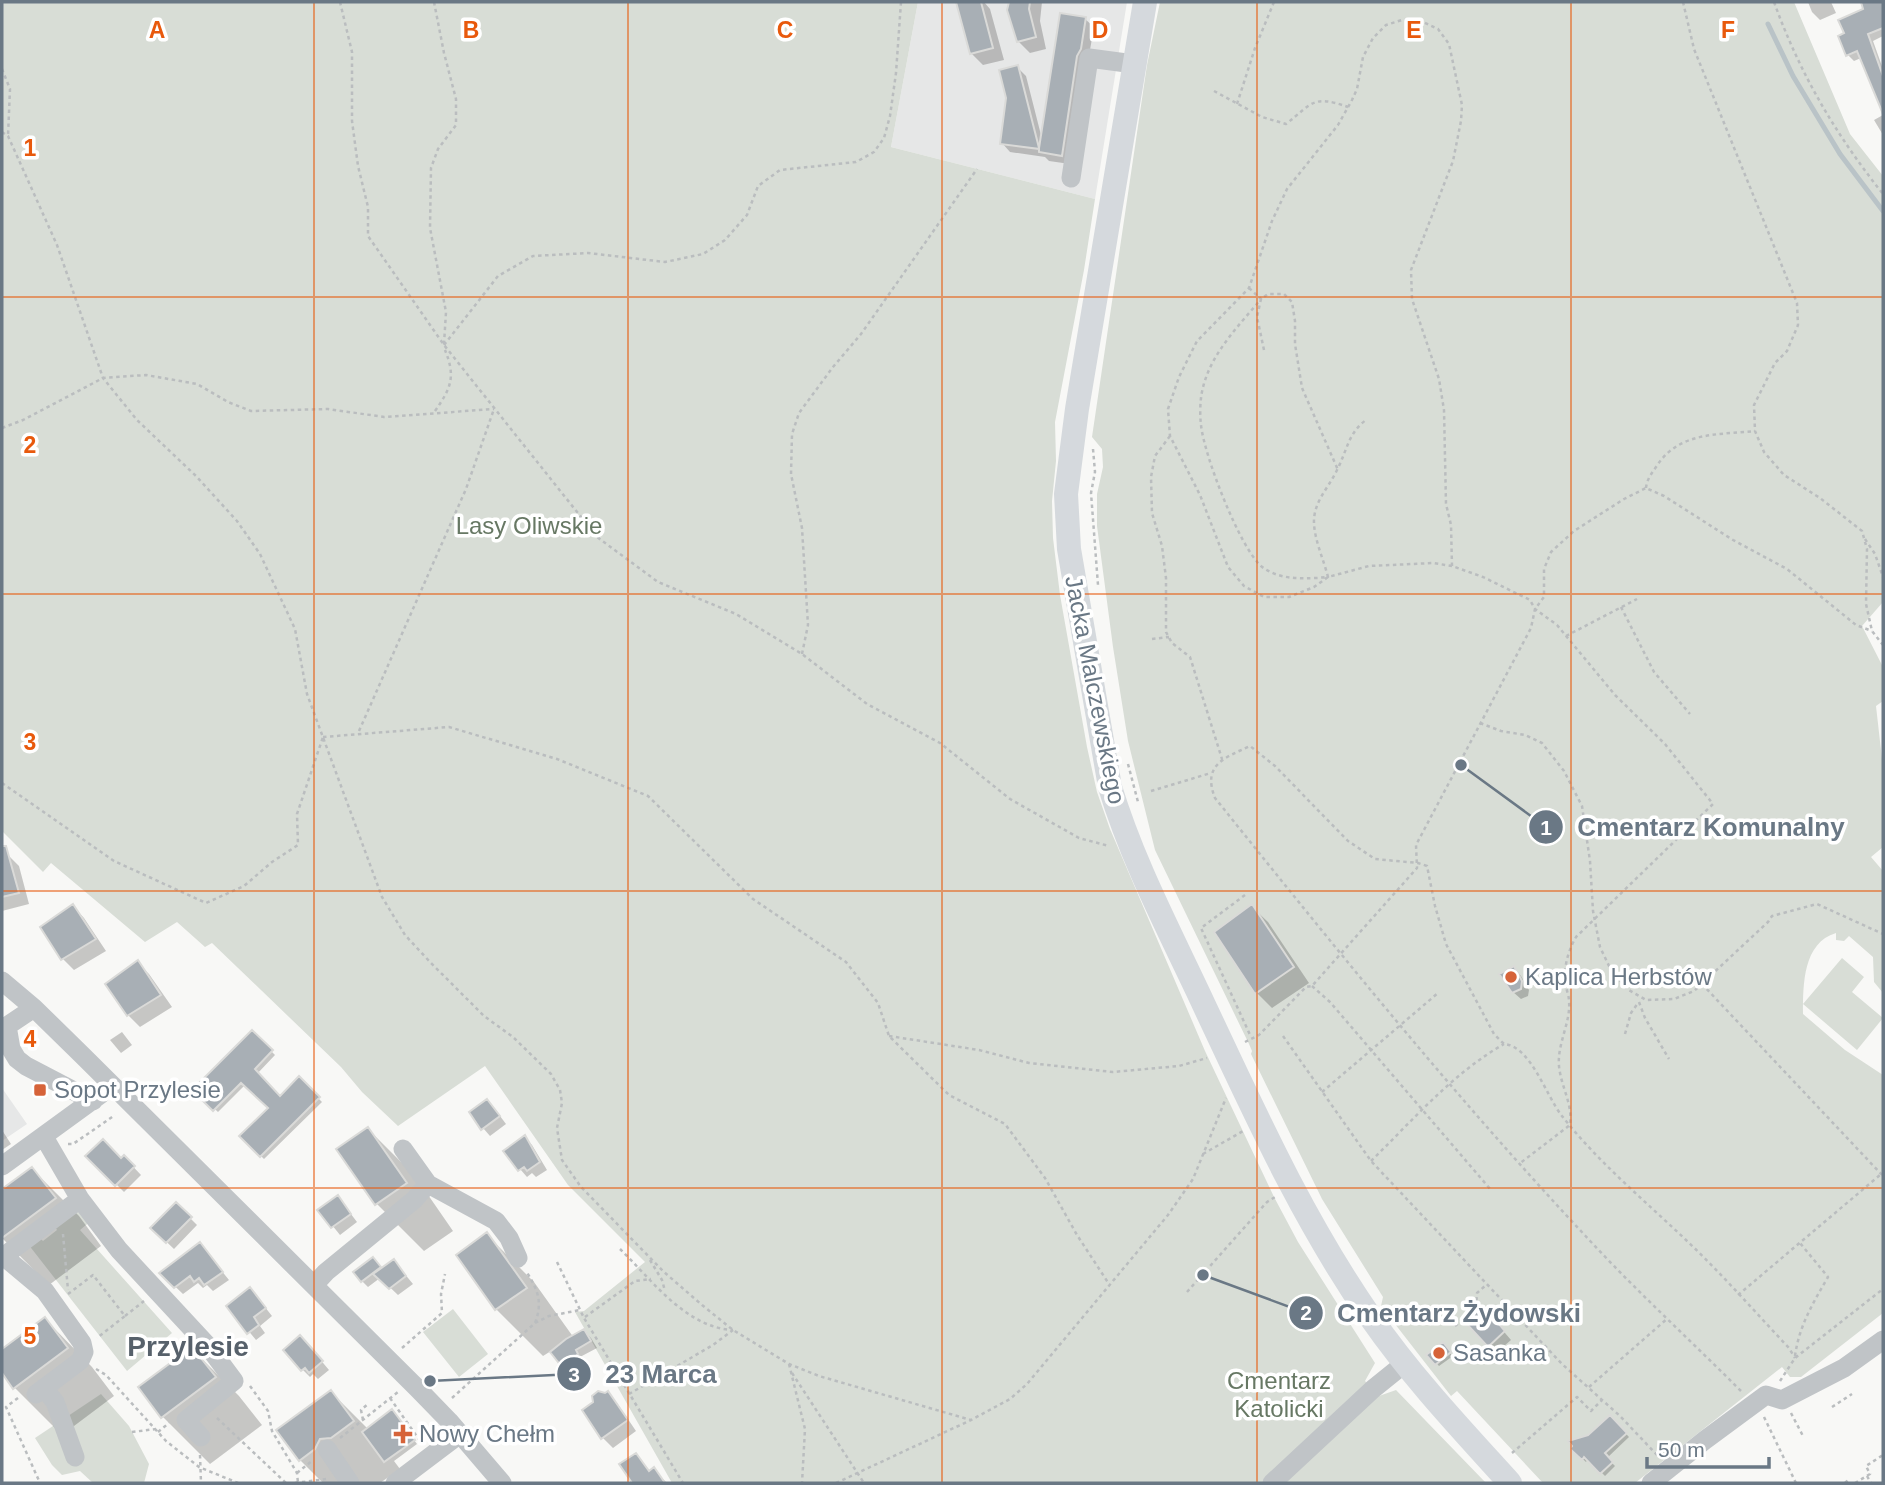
<svg xmlns="http://www.w3.org/2000/svg" width="1885" height="1485" viewBox="0 0 1885 1485" font-family="Arial,sans-serif">
	<rect width="100%" height="100%" fill="#f8f8f6"/>
	<path fill="#e6e7e7" d="M918 2H1127L1095 199 891 147Z
		M2 1088 27 1124 2 1141Z"/>
	<path fill="#d8ddd6" d="M2 2H918L891 147 1095 199 1084 270 1055 422 1056 461 1052 501 1053 538 1060 595 1087 747 1097 792 1110 829 1205 1051 1274 1197 1298 1242 1375 1363 1365 1381 1379 1396 1396 1390 1486 1483H672L575 1312 584 1311 645 1262 568 1185 485 1066 398 1126 362 1092 341 1067 212 943 205 947 177 922 145 942 51 863 43 872 2 831Z
		M1160 2H1794L1850 134 1883 176V602L1862 626 1883 667V701L1876 706 1883 768V847L1871 857 1883 871V993L1874 982 1873 957 1849 936 1844 941 1836 940V933C1803 943 1803 984 1803 1014L1845 1050 1883 1075V1313L1801 1377H1790L1782 1367 1635 1483H1543L1457 1391 1451 1396 1381 1306 1383 1297 1322 1199 1251 1054 1252 1051 1249 1044 1155 850 1128 741 1113 647 1097 526V494L1103 467 1102 449 1092 437 1147 65Z
		M1842 958 1864 977 1852 992 1883 1018 1857 1050 1803 1004Z
		M76 1210 92 1220 80 1230 172 1333 127 1371 28 1244 38 1236 43 1241 57 1230 54 1225Z
		M453 1309 488 1354 459 1377 423 1332Z
		M101 1394 129 1426 149 1464 144 1483H93L80 1471 62 1475 52 1465 35 1438Z"/>
	<path fill="#0003" d="M963 2H984L990 9 1004 60 983 65 971 53 959 3Z
		M1011 2H1042L1040 21 1046 49 1030 53 1018 41 1009 10Z
		M1808 2H1831L1836 13 1820 20 1812 12Z
		M1861 2H1883V36L1873 41 1883 69V110L1861 58 1854 61 1848 55 1846 34 1865 10Z
		M1085 19 1094 27 1070 164 1049 161 1045 157 1010 152 1002 143 1017 67 1026 76 1042 139Z
		M1883 115V135L1874 120Z
		M7 854 19 866 29 904 2 911V856Z
		M73 906 84 918 106 951 74 970 63 959Z
		M1252 907 1268 922 1309 983 1272 1008 1257 993Z
		M138 963 149 974 172 1007 140 1027 128 1015 108 984Z
		M1514 968 1521 976 1529 990 1528 996 1521 999 1513 992Z
		M122 1032 132 1045 121 1053 110 1040Z
		M252 1032 275 1055 257 1074 280 1098 299 1079 322 1102 264 1159 241 1136 270 1108 245 1085 218 1112 195 1090Z
		M494 1108 506 1124 490 1136 483 1128Z
		M368 1129 415 1176 453 1231 424 1251 377 1204 339 1149Z
		M2 1130 11 1144 2 1150Z
		M525 1137 532 1145 547 1170 536 1177 532 1173 527 1177 520 1169Z
		M88 1156 121 1160 124 1157 141 1175 124 1192Z
		M32 1169 79 1216 101 1246 49 1285 2 1238V1191Z
		M338 1197 357 1222 340 1235 320 1210Z
		M176 1204 197 1225 174 1249 152 1228Z
		M487 1235 534 1282 574 1338 584 1331 591 1338 597 1348 580 1357 584 1361 570 1372 551 1351 543 1356 496 1309 458 1255Z
		M200 1244 229 1280 213 1291 207 1285 203 1288 198 1283 183 1294 161 1273Z
		M394 1261 413 1284 398 1295 380 1278 368 1287 362 1281 378 1266 382 1270Z
		M257 1297 272 1316 260 1326 265 1333 256 1340 228 1306Z
		M45 1319 92 1367 114 1396 62 1435 15 1388 2 1371V1352Z
		M1494 1320 1511 1340 1496 1353 1489 1346Z
		M308 1345 329 1370 318 1379 313 1374 310 1377 302 1369Z
		M1442 1345 1453 1356 1439 1366 1429 1355Z
		M192 1349 239 1396 262 1425 210 1464 163 1417Z
		M331 1392 368 1429 395 1415 417 1444 394 1461 400 1469 380 1483H323L300 1460Z
		M608 1393 617 1403 636 1431 613 1448 603 1438 584 1411Z
		M1610 1417 1629 1437 1607 1458 1615 1466 1605 1476 1588 1459 1586 1462 1572 1449Z
		M636 1455 651 1472 654 1470 667 1483H635L622 1465Z"/>
	<g fill="none" stroke-linecap="round" stroke-linejoin="round">
		<path stroke="#b9c3c7" stroke-width="5" d="M1768 24 1793 76 1840 154 1883 211"/>
	</g>
	<path fill="#a8afb5" stroke="#dadad8" stroke-width="2" d="M956 2H981L993 48 970 54Z
		M1009 2H1030L1029 9 1036 37 1017 42 1007 10Z
		M1861 2H1883V28L1868 34 1883 76V114L1857 51 1846 56 1838 36 1844 33 1838 20 1863 9Z
		M1060 13 1086 17 1081 49 1077 56 1062 156 1039 152V149L1000 144 1006 98 999 70 1018 65 1039 148Z
		M2 846H6L19 893 2 897Z
		M73 904 96 939 61 960 40 927Z
		M1252 904 1294 967 1255 994 1214 932Z
		M138 960 161 995 127 1016 105 984Z
		M1514 966 1522 981 1521 989 1512 993 1499 974Z
		M252 1030 273 1050 255 1069 280 1096 299 1076 320 1097 260 1157 239 1136 268 1108 241 1083 213 1111 192 1090Z
		M487 1099 500 1116 481 1130 469 1112Z
		M368 1127 407 1183 375 1205 336 1149Z
		M525 1135 540 1162 527 1171 524 1167 518 1171 503 1151Z
		M103 1139 121 1158 124 1155 135 1166 115 1186 85 1156Z
		M32 1167 56 1198 2 1238V1189Z
		M338 1195 351 1214 331 1228 317 1210Z
		M176 1202 192 1217 166 1243 150 1228Z
		M487 1232 527 1288 495 1310 456 1255Z
		M200 1242 223 1272 204 1285 199 1278 194 1282 190 1276 174 1288 159 1273Z
		M373 1257 381 1267 361 1282 353 1272Z
		M394 1259 406 1276 389 1289 373 1274Z
		M250 1287 266 1308 254 1317 259 1325 247 1334 226 1306Z
		M1477 1309 1487 1310 1505 1331 1488 1347 1464 1321Z
		M45 1317 68 1348 13 1389 2 1373V1349Z
		M584 1329 591 1341 576 1350 578 1354 562 1367 550 1352 566 1339Z
		M300 1335 323 1361 309 1373 305 1368 301 1371 283 1350Z
		M1443 1342 1451 1352 1435 1365 1426 1355Z
		M192 1347 216 1377 161 1418 138 1387Z
		M331 1390 354 1421 331 1438 320 1439 315 1449 299 1461 276 1430Z
		M598 1391 605 1393 608 1391 628 1420 601 1439 582 1410 593 1402 592 1396Z
		M392 1409 415 1440 384 1462 362 1432Z
		M1610 1415 1627 1433 1605 1453 1613 1462 1600 1474 1584 1457 1582 1460 1570 1449 1572 1446 1568 1441 1588 1435Z
		M636 1453 649 1471 654 1467 665 1483H632L619 1464Z"/>
	<g fill="none" stroke-linecap="round" stroke-linejoin="round">
		<path stroke="#babdbf" stroke-width="2.5" stroke-dasharray="3.5 3.5" stroke-linecap="butt" d="M340 2 352 52V121L358 166 368 207V236L444 345 597 537 658 582 736 614 802 654 867 704 940 743 1010 799 1079 838 1109 846
			M434 2 444 53 456 99V125L438 149 431 168 430 228 446 312 444 344
			M1683 2 1694 49 1797 303 1798 325 1787 351 1775 363 1754 405 1755 431 1764 452 1784 475 1820 498 1862 531 1867 549 1866 604 1872 631 1883 645
			M1774 2C1800 74 1836 135 1883 194
			M2 69 10 89 8 136
			M1214 91 1262 117 1286 124C1312 104 1312 94 1348 107
			M1237 104 1255 48 1274 2
			M2 132 8 136 57 245 103 378 137 420 196 476 237 521 260 554 295 629 307 694 382 897 405 935 431 963 484 1016 513 1037 551 1074 560 1090 562 1103 557 1128 562 1160 581 1187 664 1272 702 1305 733 1330 789 1364 819 1376 971 1420
			M1249 288 1261 299C1237 328 1206 358 1201 398 1200 406 1200 417 1201 425 1204 455 1239 546 1261 566 1279 581 1307 579 1328 577 1324 561 1315 541 1314 524 1313 502 1328 489 1337 470 1347 451 1348 433 1366 420
			M444 345 498 276 533 256 588 253 665 262 703 254 725 240 747 215 758 186 780 170 856 162 874 152 884 138 890 116 896 73 901 2
			M1264 350 1257 317 1261 299 1268 294H1284L1292 302 1295 321V344L1302 388 1338 470
			M435 411C451 388 456 377 445 350
			M2 428 23 420 103 378 146 375 197 384 228 402 251 411 328 409 384 417 494 409
			M1170 436 1155 456 1151 477 1152 513 1162 546 1166 578V632L1172 643 1190 657 1222 759
			M1093 449 1095 472 1091 493 1098 585
			M1646 488C1647 478 1653 472 1658 464 1681 431 1720 435 1755 431
			M1865 539 1875 554 1883 577
			M1452 566 1451 525 1446 504 1444 410 1439 379 1412 299 1411 270 1453 161 1461 121 1462 105 1449 44 1438 29 1419 20H1402L1386 25 1373 38 1363 57 1357 89 1352 100 1338 125 1287 189 1272 221 1249 288 1197 341 1179 377 1168 409 1170 436 1200 495 1228 567 1244 586 1264 597H1289L1314 587 1328 577 1369 566 1433 563 1452 566 1483 577 1530 600 1535 609 1557 625 1615 695 1665 744 1713 804 1576 937C1568 951 1563 968 1566 984 1566 990 1569 995 1569 1001 1571 1022 1557 1044 1559 1066 1561 1087 1573 1104 1570 1125L1519 1164
			M1621 607 1654 672 1690 714
			M1566 636 1637 599
			M1152 639 1169 637
			M802 654 808 625 802 528 791 474 792 434 799 413 833 367 861 334 977 169
			M1480 723 1501 731 1525 735 1542 743 1564 771 1582 806 1590 861 1593 911 1600 947 1610 968 1627 989 1646 1000 1674 999 1694 991 1768 922 1772 916 1817 904 1883 934
			M359 731 466 489 494 409
			M323 737 449 727 557 759 648 796 753 899 846 962 878 1003 889 1036 949 1095 1005 1124 1045 1178 1077 1235 1109 1284
			M1128 764 1138 802
			M2 783 114 861 206 903 244 886 272 862 298 845 297 814 323 737
			M1151 791 1211 773
			M1245 895 1201 928 1251 1037
			M1702 984 1883 1176
			M1312 986 1330 1002 1491 1190
			M1639 1002 1645 1018 1669 1059
			M1625 1034 1631 1013 1638 1003
			M889 1036 979 1050 1029 1063 1113 1072 1179 1066 1207 1058
			M1283 1036 1371 1161 1562 1364 1620 1416 1657 1455
			M1245 1042 1259 1035 1306 987 1312 986 1417 868 1416 845 1531 628 1535 609 1544 597V569L1551 552 1574 531 1624 499 1646 488 1664 496 1733 540 1787 569 1856 625 1872 631
			M1322 1092 1438 993
			M68 1144H73L115 1115
			M1203 1154 1243 1131
			M1371 1161C1413 1120 1453 1073 1504 1044
			M63 1234 68 1290
			M620 1249C651 1279 686 1328 733 1330
			M650 1260 662 1280 665 1291
			M557 1262 584 1318 683 1483
			M1187 1292 1267 1202 1275 1197
			M68 1294 93 1275 125 1316 97 1338
			M1738 1295 1880 1175
			M125 1316 144 1301
			M585 1317 635 1281 651 1279
			M535 1323 549 1316 580 1310
			M1455 1326 1476 1308 1477 1293 1486 1285
			M402 1348 442 1313 441 1294 445 1274
			M1795 1356C1799 1326 1813 1303 1828 1277L1800 1243
			M789 1364 805 1429 802 1483
			M96 1369 106 1375 166 1441 199 1467 238 1483
			M792 1373 864 1483
			M1780 1381 1795 1358 1883 1289
			M250 1386 268 1411 272 1431 297 1473 298 1483
			M1589 1387 1668 1318
			M1741 1391C1687 1337 1631 1286 1580 1230 1451 1092 1333 945 1215 798 1202 765 1224 758 1250 746L1275 766 1348 841 1375 859 1418 863 1427 866 1435 906 1446 944 1494 1034 1504 1044C1531 1046 1546 1096 1562 1116 1598 1162 1644 1200 1686 1240 1722 1274 1755 1312 1789 1348L1795 1358
			M629 1394 713 1345 733 1330
			M18 1398 6 1407 40 1483
			M390 1398 420 1441
			M452 1398 535 1323C543 1302 538 1290 526 1271
			M1832 1407 1852 1394
			M1791 1413 1803 1436
			M1764 1417 1796 1483
			M217 1418 286 1483
			M363 1420 361 1410 369 1403
			M132 1432 156 1429
			M158 1432 169 1423
			M340 1438 398 1392
			M1512 1453 1577 1397 1591 1411 1602 1400
			M200 1455 201 1483
			M297 1473 313 1460
			M1867 1476 1871 1483
			M295 1483 326 1479
			M836 1483 971 1420 1010 1399 1027 1384 1168 1215 1193 1179 1226 1098
			M1845 1483 1848 1480
			M1855 1483 1870 1474 1866 1466 1883 1455"/>
		<path stroke="#c0c4c7" stroke-width="19" d="M1071 178 1089 58 1134 64
			M2 981 34 1008 82 1055 417 1388 449 1421 502 1483
			M34 1008 7 1026 11 1049 17 1059 26 1066 93 1101
			M44 1137 80 1199 119 1250 208 1346 234 1381 186 1420 201 1437
			M2 1166 101 1094
			M428 1184 496 1221 509 1238 518 1258
			M2 1255 45 1291 82 1343 84 1352 80 1361 36 1394
			M4 1256 80 1199
			M314 1285 326 1272 414 1200 428 1184 403 1149
			M44 1388 55 1402 75 1457
			M327 1449 350 1483
			M395 1483 460 1434
			M1272 1483 1373 1389 1404 1364
			M1651 1483 1705 1440 1766 1395 1782 1400 1844 1368 1883 1340"/>
		<path stroke="#d5d9dd" stroke-width="24" d="M1145 2 1077 409 1066 494 1069 549 1110 787C1133 863 1171 934 1204 1005 1255 1113 1302 1219 1371 1318 1412 1377 1462 1430 1510 1483"/>
	</g>
	<path fill="none" stroke="#e8590c" stroke-width="2" stroke-opacity="0.55" d="M314 2V1483M628 2V1483M942 2V1483M1257 2V1483M1571 2V1483M2 297H1883M2 594H1883M2 891H1883M2 1188H1883"/>
	<g fill="#d66339" stroke="#fff" stroke-width="2.5">
		<circle cx="1511" cy="977" r="7"/>
		<rect x="33" y="1083" width="14" height="14" rx="3.5"/>
		<circle cx="1439" cy="1353" r="7"/>
		<path d="M399.5 1423.5h7v7h7v7h-7v7h-7v-7h-7v-7h7z"/>
	</g>
	<g text-anchor="middle" stroke-width="7" stroke-linejoin="round" paint-order="stroke">
		<g font-size="24" fill="#677864" stroke="#fff">
			<text x="529" y="534">Lasy Oliwskie</text>
			<text x="1279" y="1389">Cmentarz<tspan x="1279" dy="28">Katolicki</tspan></text>
		</g>
		<g font-size="24" fill="#6a7885" stroke="#fff">
			<text transform="translate(1095 690) rotate(79)" y="8">Jacka Malczewskiego</text>
		</g>
		<g font-size="24" fill="#6a7885" stroke="#fff" text-anchor="start">
			<text x="1525" y="985">Kaplica Herbstów</text>
			<text x="54" y="1098">Sopot Przylesie</text>
			<text x="1453" y="1361">Sasanka</text>
			<text x="419" y="1442">Nowy Chełm</text>
		</g>
		<g font-size="28" font-weight="bold" fill="#57616b" stroke="#fff">
			<text x="188" y="1356">Przylesie</text>
		</g>
	</g>
	<g font-size="23" text-anchor="middle" font-weight="bold" fill="#e8590c" stroke="#fff" stroke-width="7" stroke-linejoin="round" paint-order="stroke">
		<text x="157" y="38">A</text>
		<text x="471" y="38">B</text>
		<text x="785" y="38">C</text>
		<text x="1100" y="38">D</text>
		<text x="1414" y="38">E</text>
		<text x="1728" y="38">F</text>
		<text x="30" y="156">1</text>
		<text x="30" y="453">2</text>
		<text x="30" y="750">3</text>
		<text x="30" y="1047">4</text>
		<text x="30" y="1344">5</text>
	</g>
	<path fill="none" stroke="#6a7885" stroke-width="2.5" d="M1461 765L1546 827M1203 1275L1306 1313M430 1381L574 1374"/>
	<g fill="#6a7885" stroke="#fff" stroke-width="2.5">
		<circle cx="1461" cy="765" r="7"/>
		<circle cx="1203" cy="1275" r="7"/>
		<circle cx="430" cy="1381" r="7"/>
		<circle cx="1546" cy="827" r="18"/>
		<circle cx="1306" cy="1313" r="18"/>
		<circle cx="574" cy="1374" r="18"/>
	</g>
	<g font-size="21" text-anchor="middle" font-weight="bold" fill="#fff">
		<text x="1546" y="835">1</text>
		<text x="1306" y="1320">2</text>
		<text x="574" y="1382">3</text>
	</g>
	<g font-size="26" text-anchor="middle" font-weight="bold" fill="#6a7885" stroke="#fff" stroke-width="7" stroke-linejoin="round" paint-order="stroke">
		<text x="1711" y="836">Cmentarz Komunalny</text>
		<text x="1459" y="1322">Cmentarz Żydowski</text>
		<text x="661" y="1383">23 Marca</text>
	</g>
	<rect width="1885" height="1485" fill="none" stroke="#6a7885" stroke-width="7"/>
	<path d="M1647 1457v10h122v-10" fill="none" stroke="#6a7885" stroke-width="3.5"/>
	<text x="1658" y="1457" font-size="21" fill="#6a7885" stroke="#ffffff" stroke-width="5" paint-order="stroke">50 m</text>
</svg>
